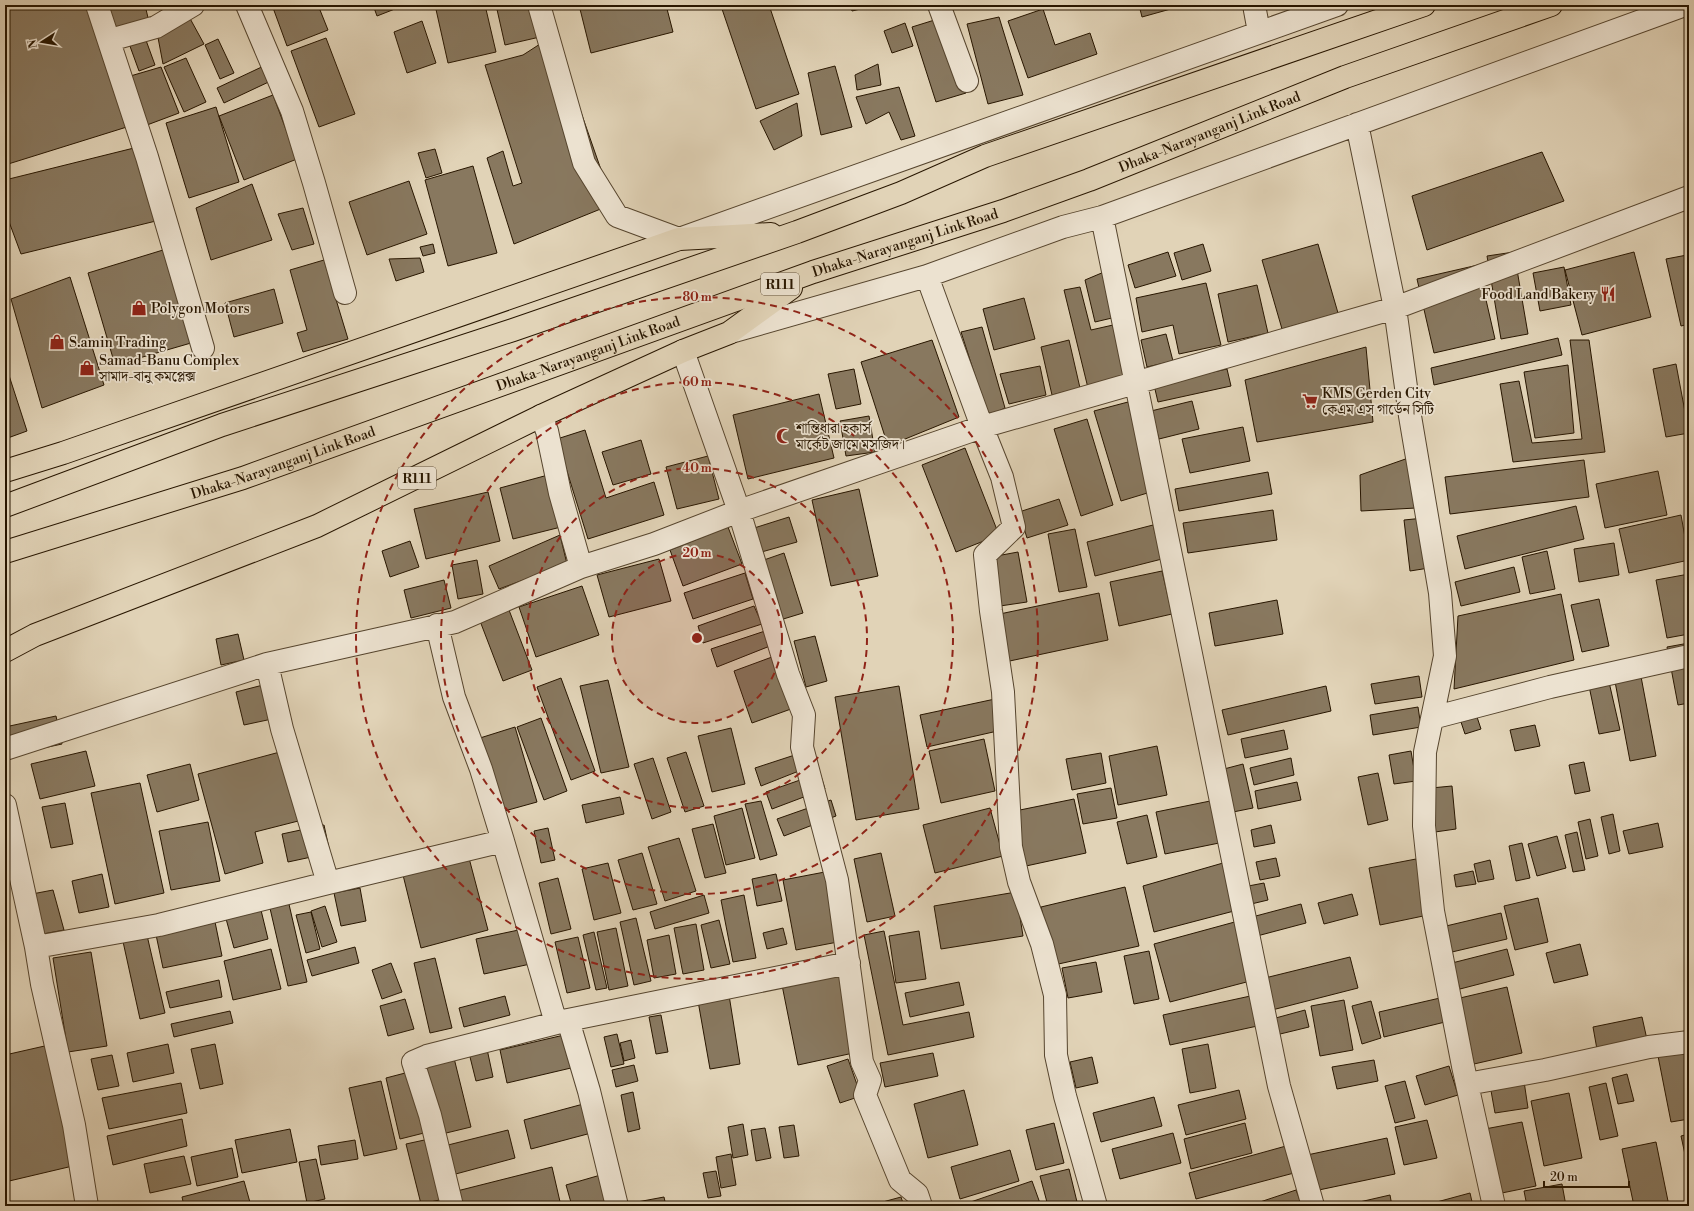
<svg xmlns="http://www.w3.org/2000/svg" width="1694" height="1211" viewBox="0 0 1694 1211" font-family="'Libre Bodoni','Noto Serif Bengali',serif">
	<rect width="100%" height="100%" fill="#e1d3b7"/>
	<filter id="stains"><feTurbulence type="fractalNoise" baseFrequency=".005" numOctaves="4"/><feColorMatrix values="0 0 0 0 .2 0 0 0 0 .09 0 0 0 0 .02 0 0 0 .5 -.17"/></filter>
	<radialGradient id="worn" r=".72"><stop offset=".6" stop-color="#630" stop-opacity="0"/><stop offset="1" stop-color="#630" stop-opacity=".3"/></radialGradient>
	<path fill="#88785f" stroke="#281600" d="M23 5H92L130 126 5 165V11Z
		M101 5H145L149 22 108 33Z
		M272 5H318L328 30 287 46Z
		M373 5H405L377 16Z
		M435 5H485L496 52 448 63Z
		M496 5H547L553 34 505 45Z
		M596 5H666L673 32 591 53 580 9Z
		M725 5H769L799 94 756 109 721 6Z
		M850 5H877L852 11Z
		M1139 5H1185L1142 17Z
		M1043 9 1055 45 1090 33 1097 54 1028 78 1008 21Z
		M187 13 204 44 163 64 156 27Z
		M999 17 1023 95 988 104 967 24Z
		M941 18 966 93 936 102 912 27Z
		M422 21 436 63 407 73 394 32Z
		M905 23 913 46 892 53 884 31Z
		M143 32 155 65 139 71 127 38Z
		M554 35 613 204 514 244 487 158 503 151 513 186 522 183 485 65 523 55Z
		M326 38 355 114 319 127 291 51Z
		M218 39 234 73 220 79 205 45Z
		M186 58 206 102 184 112 164 67Z
		M268 64 275 79 224 103 217 88Z
		M878 64 881 85 857 90 855 75Z
		M835 66 852 127 821 135 808 73Z
		M161 67 179 113 147 125 127 77Z
		M899 87 915 136 901 140 889 112 866 124 856 97Z
		M273 95 297 159 244 180 219 116Z
		M797 103 802 136 774 150 760 121Z
		M216 107 239 182 189 198 166 123Z
		M142 146 160 220 21 254 5 211V180Z
		M435 149 442 173 426 178 418 153Z
		M1542 152 1564 201 1427 250 1412 196Z
		M473 166 497 253 448 266 425 180Z
		M409 181 427 234 367 255 349 202Z
		M252 184 272 240 211 260 196 208Z
		M303 208 314 244 292 250 278 214Z
		M433 244 435 253 423 256 420 247Z
		M1203 244 1211 271 1182 280 1174 253Z
		M1318 244 1338 313 1282 329 1262 260Z
		M163 250 191 343 115 365 88 273Z
		M1168 252 1176 276 1135 288 1128 265Z
		M1514 252 1528 334 1501 339 1487 256Z
		M1634 252 1651 317 1582 335 1565 270Z
		M1687 255 1689 264V324L1681 326 1666 259Z
		M420 258 424 272 396 281 389 259Z
		M324 260 348 339 303 352 297 333 307 330 290 270Z
		M1478 265 1495 339 1434 353 1417 279Z
		M1564 267 1571 305 1540 311 1533 273Z
		M1104 272 1112 318 1095 322 1085 280Z
		M70 277 104 385 42 408 11 299Z
		M1206 283 1221 345 1179 354 1173 325 1142 332 1136 298Z
		M1257 285 1268 333 1228 342 1218 294Z
		M1080 287 1091 330 1113 325 1126 378 1088 388 1064 290Z
		M274 289 283 323 234 337 225 303Z
		M1024 298 1035 339 994 350 983 309Z
		M982 327 1005 408 988 416 961 332Z
		M1166 334 1173 361 1147 367 1141 340Z
		M1558 338 1562 355 1434 385 1431 368Z
		M932 340 959 417 888 446 861 362Z
		M1069 340 1080 388 1052 395 1041 347Z
		M1570 340H1589L1605 452 1513 462 1500 384 1519 381 1532 443 1582 439Z
		M1366 347 1373 422 1257 442 1245 380Z
		M5 363 27 431 5 439Z
		M1676 364 1689 433 1666 437 1653 369Z
		M1568 365 1574 433 1535 438 1524 372Z
		M1040 366 1046 395 1009 404 1000 374Z
		M854 369 861 404 836 409 828 374Z
		M1227 369 1231 386 1158 402 1154 385Z
		M819 394 834 458 748 479 733 415Z
		M1192 401 1199 429 1159 439 1151 411Z
		M1128 402 1154 491 1121 501 1094 411Z
		M869 416 875 452 846 456 840 421Z
		M1087 419 1113 505 1081 516 1054 429Z
		M1243 427 1250 461 1190 473 1182 439Z
		M585 430 606 498 654 482 664 515 588 539 557 439Z
		M641 440 651 474 613 485 602 452Z
		M965 448 999 535 956 552 922 465Z
		M708 456 719 499 677 509 666 467Z
		M1414 456 1416 508 1361 511 1360 475Z
		M1584 460 1589 497 1450 514 1445 477Z
		M1658 471 1667 515 1605 528 1596 484Z
		M1268 472 1272 494 1179 511 1175 489Z
		M548 475 561 527 513 539 500 488Z
		M859 489 878 576 831 586 812 500Z
		M488 492 500 541 426 559 414 509Z
		M1685 493H1689V515Z
		M1059 499 1068 525 1027 538 1019 512Z
		M1576 506 1584 539 1465 569 1457 536Z
		M1273 510 1277 540 1188 553 1183 523Z
		M1681 515 1689 560 1629 573 1619 529Z
		M789 517 797 542 758 553 751 529Z
		M1424 518 1429 568 1410 571 1404 520Z
		M1153 525 1162 559 1095 576 1087 542Z
		M728 527 742 564 683 586 670 550Z
		M1075 529 1087 587 1059 592 1048 534Z
		M560 535 567 564 499 589 489 566Z
		M410 541 419 567 390 577 382 551Z
		M1614 543 1619 575 1579 582 1574 549Z
		M1547 551 1555 589 1530 594 1522 557Z
		M1018 552 1027 602 1000 606 991 557Z
		M784 553 803 613 780 620 761 561Z
		M659 559 671 601 609 617 597 575Z
		M477 560 483 594 458 599 452 565Z
		M1514 567 1520 592 1461 606 1455 582Z
		M1162 571 1172 614 1119 626 1110 582Z
		M745 573 753 599 693 619 684 593Z
		M1689 574V634L1667 638 1656 580Z
		M444 580 451 608 411 618 404 590Z
		M582 586 599 635 536 657 519 607Z
		M1099 593 1108 640 1005 662 995 615Z
		M1561 594 1574 660 1454 689 1458 616Z
		M1599 599 1609 646 1582 652 1571 605Z
		M1277 600 1283 634 1215 646 1209 613Z
		M754 606 762 624 703 643 698 626Z
		M509 610 532 670 503 681 480 621Z
		M765 631 770 646 717 667 711 649Z
		M238 634 244 660 221 665 216 639Z
		M815 636 827 681 806 687 794 641Z
		M1689 643V703L1678 705 1667 647Z
		M772 657 791 709 752 723 734 671Z
		M1639 666 1656 756 1630 761 1613 671Z
		M1419 676 1422 697 1375 704 1371 684Z
		M561 678 595 771 571 780 537 687Z
		M608 680 629 767 601 773 580 686Z
		M1609 682 1620 730 1599 734 1589 686Z
		M263 685 272 719 244 725 236 692Z
		M899 686 919 809 856 820 835 697Z
		M1326 686 1331 711 1228 735 1222 710Z
		M995 699 1002 730 927 747 920 715Z
		M1418 707 1421 727 1373 735 1370 715Z
		M1476 714 1481 729 1465 734 1460 719Z
		M56 716 62 744 11 755 5 727Z
		M541 718 567 791 544 800 517 727Z
		M1535 725 1540 746 1515 751 1510 730Z
		M515 727 537 802 501 812 480 738Z
		M731 728 745 784 712 792 698 736Z
		M1284 730 1288 749 1245 758 1241 739Z
		M984 739 995 791 941 803 929 751Z
		M1157 746 1167 795 1118 805 1109 756Z
		M291 749 310 818 255 832 263 863 225 874 198 774Z
		M810 750 814 765 761 786 755 768Z
		M86 751 95 786 40 799 31 764Z
		M1411 751 1416 781 1394 784 1389 755Z
		M686 752 704 806 685 812 667 758Z
		M1101 753 1106 783 1072 790 1066 759Z
		M653 758 671 812 652 819 634 764Z
		M1291 758 1294 775 1254 785 1250 768Z
		M1584 762 1590 791 1575 794 1569 765Z
		M190 764 199 800 157 812 147 775Z
		M1243 764 1253 808 1233 812 1224 769Z
		M820 773 825 789 772 809 766 792Z
		M1378 773 1388 820 1368 825 1358 777Z
		M1297 782 1301 800 1258 809 1255 791Z
		M140 783 164 893 115 904 91 793Z
		M1452 786 1456 829 1435 832 1431 788Z
		M1111 788 1117 818 1083 824 1077 794Z
		M620 797 624 814 586 823 582 805Z
		M1074 799 1086 853 1026 866 1015 811Z
		M1220 799 1229 841 1165 854 1156 812Z
		M831 800 836 816 784 836 777 819Z
		M761 801 777 855 760 860 745 804Z
		M65 803 73 844 51 848 42 807Z
		M742 808 755 858 726 865 714 816Z
		M990 808 1003 856 935 873 923 825Z
		M1613 814 1620 851 1609 854 1601 817Z
		M1147 815 1157 857 1127 864 1117 822Z
		M1590 819 1598 856 1586 859 1578 822Z
		M208 822 220 881 171 890 159 831Z
		M1658 823 1663 847 1629 854 1623 831Z
		M713 824 726 873 705 878 692 829Z
		M324 825 330 853 288 862 282 834Z
		M1271 825 1275 843 1254 847 1251 830Z
		M548 828 555 860 541 863 534 831Z
		M1577 832 1585 870 1573 872 1565 835Z
		M1557 836 1566 868 1537 876 1528 844Z
		M679 838 696 891 665 901 648 847Z
		M1522 843 1530 878 1516 881 1509 846Z
		M642 853 657 904 633 910 618 860Z
		M881 853 895 916 867 922 854 859Z
		M469 858 488 930 421 948 403 875Z
		M1276 858 1280 876 1260 880 1256 862Z
		M1416 859 1428 915 1380 925 1369 868Z
		M1490 860 1494 879 1478 882 1474 864Z
		M608 863 621 913 594 920 582 869Z
		M1223 863 1234 911 1154 932 1143 886Z
		M830 871 843 941 796 950 783 880Z
		M1473 871 1476 884 1456 887 1454 875Z
		M102 874 109 907 79 913 72 881Z
		M776 874 782 901 757 906 752 879Z
		M558 878 571 929 551 934 539 883Z
		M1264 883 1268 900 1247 905 1243 887Z
		M1125 887 1139 946 1054 965 1041 907Z
		M360 888 366 921 341 926 334 893Z
		M53 890 64 930 43 934 32 894Z
		M1016 892 1023 936 941 949 934 906Z
		M1352 894 1358 915 1324 924 1318 903Z
		M704 895 709 913 655 929 650 912Z
		M744 895 756 958 733 962 721 900Z
		M1538 898 1548 942 1515 950 1504 906Z
		M288 900 307 982 288 986 269 904Z
		M1301 904 1306 923 1257 936 1252 917Z
		M260 906 268 939 234 948 225 915Z
		M325 906 337 942 322 947 311 911Z
		M311 912 320 949 306 953 296 915Z
		M1501 913 1507 939 1452 952 1446 926Z
		M214 917 222 956 163 968 155 930Z
		M636 918 651 981 634 985 620 922Z
		M719 920 730 964 711 968 701 925Z
		M1242 920 1258 979 1170 1002 1154 944Z
		M696 924 704 970 683 974 674 928Z
		M528 928 535 963 484 974 476 939Z
		M616 928 628 986 609 990 597 932Z
		M783 928 787 944 767 949 763 933Z
		M146 931 165 1013 140 1019 122 937Z
		M884 931 903 1025 969 1012 974 1037 888 1055 864 935Z
		M919 931 926 979 896 983 889 936Z
		M594 932 607 988 596 990 583 935Z
		M669 935 676 974 654 978 647 940Z
		M578 937 590 988 567 993 555 942Z
		M1580 944 1588 975 1554 983 1546 953Z
		M355 947 359 963 312 976 307 960Z
		M271 949 281 989 233 1000 224 961Z
		M1507 949 1514 975 1460 989 1452 963Z
		M1149 951 1159 999 1134 1004 1124 956Z
		M91 952 107 1046 68 1052 53 958Z
		M1350 957 1358 988 1272 1010 1265 978Z
		M435 958 452 1028 430 1033 414 963Z
		M1096 962 1102 992 1068 998 1062 968Z
		M391 963 402 992 382 999 372 970Z
		M842 973 858 1052 798 1065 782 985Z
		M219 980 222 997 170 1008 166 992Z
		M959 982 964 1005 910 1017 905 993Z
		M1507 987 1522 1053 1474 1064 1460 998Z
		M729 995 740 1064 710 1069 698 1001Z
		M1255 995 1262 1025 1170 1045 1163 1015Z
		M505 996 510 1015 464 1027 459 1008Z
		M1440 998 1445 1022 1384 1037 1379 1012Z
		M405 999 414 1029 388 1036 380 1006Z
		M1344 1000 1353 1050 1320 1056 1311 1006Z
		M1371 1001 1381 1038 1362 1044 1352 1006Z
		M1305 1010 1309 1027 1276 1035 1272 1019Z
		M230 1011 233 1023 174 1037 171 1024Z
		M661 1015 668 1052 656 1054 649 1017Z
		M1642 1017 1648 1044 1598 1055 1593 1027Z
		M617 1034 624 1064 611 1067 604 1037Z
		M564 1035 571 1068 507 1083 500 1050Z
		M631 1040 635 1058 624 1061 620 1043Z
		M168 1044 174 1073 133 1082 127 1053Z
		M215 1044 223 1084 200 1089 191 1049Z
		M1208 1044 1216 1088 1190 1093 1182 1049Z
		M49 1045 77 1165 5 1182V1055Z
		M487 1049 493 1077 476 1081 469 1053Z
		M1689 1050V1119L1671 1122 1658 1056Z
		M933 1053 938 1076 885 1087 880 1063Z
		M112 1055 119 1086 98 1090 91 1059Z
		M1092 1057 1098 1083 1076 1088 1070 1062Z
		M454 1058 471 1127 442 1134 425 1065Z
		M848 1059 861 1096 840 1103 827 1066Z
		M1374 1060 1378 1081 1337 1089 1332 1067Z
		M634 1065 638 1081 616 1087 612 1070Z
		M1449 1066 1458 1095 1425 1105 1416 1076Z
		M1522 1068 1528 1108 1495 1113 1488 1074Z
		M409 1072 424 1133 400 1139 386 1078Z
		M1627 1074 1634 1101 1618 1104 1612 1078Z
		M381 1081 397 1149 364 1156 349 1088Z
		M1405 1081 1415 1118 1395 1123 1385 1086Z
		M181 1083 187 1113 109 1129 102 1098Z
		M1606 1083 1618 1136 1600 1140 1589 1087Z
		M964 1090 978 1145 928 1158 914 1104Z
		M1239 1090 1246 1119 1186 1135 1178 1105Z
		M633 1092 640 1129 628 1132 621 1095Z
		M1569 1093 1582 1158 1544 1166 1531 1101Z
		M1154 1097 1162 1126 1101 1142 1093 1113Z
		M587 1103 595 1132 531 1149 524 1120Z
		M182 1119 187 1146 113 1165 107 1136Z
		M1427 1120 1437 1158 1404 1165 1395 1127Z
		M1522 1122 1536 1186 1497 1194 1485 1129Z
		M1054 1123 1064 1163 1036 1170 1026 1130Z
		M1245 1123 1252 1153 1191 1169 1184 1139Z
		M743 1124 748 1155 733 1158 728 1127Z
		M794 1125 799 1156 784 1158 779 1127Z
		M765 1128 771 1158 756 1161 751 1130Z
		M290 1129 297 1162 242 1173 235 1140Z
		M508 1130 515 1158 452 1175 444 1146Z
		M1173 1133 1181 1163 1120 1179 1112 1149Z
		M1689 1134V1173L1681 1136Z
		M1387 1138 1395 1174 1314 1191 1307 1155Z
		M429 1139 444 1199 421 1204 406 1144Z
		M355 1140 358 1159 321 1165 318 1146Z
		M1656 1142 1669 1206H1634L1622 1149Z
		M1286 1146 1294 1173 1196 1199 1189 1173Z
		M232 1148 238 1177 197 1186 191 1157Z
		M1010 1150 1019 1181 960 1199 951 1167Z
		M731 1154 736 1185 721 1188 716 1157Z
		M184 1156 191 1184 150 1193 144 1164Z
		M316 1159 325 1199 307 1203 299 1162Z
		M552 1167 561 1206H457L453 1192Z
		M1069 1169 1078 1206H1048L1040 1176Z
		M716 1171 721 1196 708 1198 703 1173Z
		M604 1174 612 1200 591 1206H572L566 1185Z
		M244 1181 251 1206H184L182 1197Z
		M1032 1181 1041 1206H959Z
		M1562 1184 1566 1206H1527L1524 1191Z
		M1296 1190 1302 1206H1248Z
		M1470 1193 1473 1206H1422Z
		M1390 1195 1392 1206H1342Z
		M664 1197 666 1206H621V1205Z
		M901 1197 904 1206H868Z"/>
	<g fill="none" stroke-linecap="round" stroke-linejoin="round">
		<defs>
			<path id="minor" d="M97 5 147 157 203 348
				M247 5 292 111 314 183 345 293
				M539 5 584 163 617 216 679 239 1337 5
				M939 5 967 81
				M1254 5 1259 32
				M110 40 156 27 193 5
				M1357 124 1395 308 1410 416 1440 593 1445 656 1425 752 1424 826 1433 911 1463 1066 1494 1206
				M1102 217 1279 1086 1313 1206
				M927 276 982 427 1002 477 1014 527 985 555 991 611 1003 692 1011 847 1019 882 1042 944 1055 995 1056 1055 1065 1096 1096 1206
				M731 332 927 276 1063 227 1102 217 1685 5
				M683 351 739 511 788 674 804 715 802 747 837 880 862 1062 870 1080 865 1095 900 1180 917 1194 921 1206
				M541 416 547 431 560 493 581 567
				M1432 718 1550 687 1689 656
				M5 749 267 664 455 622 581 567 654 544 739 511 982 427 1395 308 1689 197
				M5 805 36 947 159 925 328 883 282 729 267 664
				M503 841 556 1023
				M328 883 503 841 481 769 454 697 437 625
				M36 947 42 984 74 1125 87 1206
				M568 1020 849 963
				M1467 1084 1545 1070 1649 1047 1689 1042
				M452 1206 430 1115 413 1062 427 1056 568 1020 589 1091 617 1206"/>
			<g id="major">
				<path d="M5 471 63 453 679 239 771 234"/>
				<path d="M5 506 222 425 513 330 797 232 901 193 985 156 1424 5"/>
				<path id="s1" d="M5 552 243 478 813 272 1003 211 1089 180 1345 77 1551 5"/>
				<path d="M5 651 35 635 317 526 541 416 683 351 729 333 791 288"/>
			</g>
		</defs>
		<use href="#minor" stroke="#56452e" stroke-width="24"/>
		<use href="#major" stroke="#281600" stroke-width="24"/>
		<use href="#minor" stroke="#ece2d0" stroke-width="22"/>
		<use href="#major" stroke="#e1d3b7" stroke-width="22"/>
	</g>
	<circle cx="697" cy="638" r="85" fill="#8f2418" fill-opacity=".12"/>
	<g fill="none" stroke="#8f2418" stroke-width="2" stroke-dasharray="7 5">
		<circle cx="697" cy="638" r="85"/>
		<circle cx="697" cy="638" r="170"/>
		<circle cx="697" cy="638" r="256"/>
		<circle cx="697" cy="638" r="341"/>
	</g>
	<defs>
		<symbol id="restaurant-bare" viewBox="-9 -9 18 18"><path d="M-5-6h1v4h1v-4h1v4h1v-4h1v5L-1.5 .5V6h-2V.5L-5-1ZM5-6V6H3V1.5H1.5Q1.5-4 5-6Z" fill="#8f2418" stroke="#ece2d0" stroke-width="2.5" paint-order="stroke"/></symbol>
		<symbol id="shop-bare" viewBox="-9 -9 18 18"><path d="M-5-2.5h2.3a2.7 3.5 0 0 1 5.4 0H5L5.5 6h-11ZM-1.5-2.5h3a1.5 2.3 0 0 0-3 0Z" fill="#8f2418" stroke="#ece2d0" stroke-width="2.5" paint-order="stroke"/></symbol>
		<symbol id="supermarket-bare" viewBox="-9 -9 18 18"><path d="M-6-5.5h2.5l.6 2H6L4.5 2H-2.5L-4.4-4H-6ZM-1.5 3.2a1.3 1.3 0 1 0 .1 0ZM3 3.2a1.3 1.3 0 1 0 .1 0Z" fill="#8f2418" stroke="#ece2d0" stroke-width="2.5" paint-order="stroke"/></symbol>
		<symbol id="mosque-bare" viewBox="-9 -9 18 18"><path d="M3.5-4.9A6 6 0 1 0 3.5 4.9A5 5 0 1 1 3.5-4.9Z" fill="#8f2418" stroke="#ece2d0" stroke-width="2.5" paint-order="stroke"/></symbol>
	</defs>
	<g fill-rule="evenodd">
		<use href="#restaurant-bare" x="1597" y="283" width="22" height="22"/>
		<use href="#shop-bare" x="128" y="297" width="22" height="22"/>
		<use href="#shop-bare" x="46" y="331" width="22" height="22"/>
		<use href="#shop-bare" x="76" y="357" width="22" height="22"/>
		<use href="#supermarket-bare" x="1299" y="390" width="22" height="22"/>
		<use href="#mosque-bare" x="773" y="425" width="22" height="22"/>
	</g>
	<g text-anchor="middle" stroke-width="3.5" stroke-linejoin="round" paint-order="stroke">
		<g fill="#ece2d0" stroke="#63533e" stroke-width="1">
			<rect x="761" y="273" width="38" height="22" rx="3"/>
			<rect x="398" y="467" width="38" height="22" rx="3"/>
		</g>
		<g font-size="13" font-weight="bold" fill="#281600">
			<text x="780" y="289">R111</text>
			<text x="417" y="483">R111</text>
		</g>
		<g font-size="14" fill="#281600" stroke="#ece2d0">
			<text dy="5" stroke="none"><textPath href="#s1" startOffset="1276">Dhaka-Narayanganj Link Road</textPath></text>
			<text dy="5" stroke="none"><textPath href="#s1" startOffset="952">Dhaka-Narayanganj Link Road</textPath></text>
			<text dy="5" stroke="none"><textPath href="#s1" startOffset="616">Dhaka-Narayanganj Link Road</textPath></text>
			<text dy="5" stroke="none"><textPath href="#s1" startOffset="292">Dhaka-Narayanganj Link Road</textPath></text>
		</g>
		<g font-size="14" fill="#281600" stroke="#ece2d0" text-anchor="start">
			<text x="1596" y="299" text-anchor="end">Food Land Bakery</text>
			<text x="151" y="313">Polygon Motors</text>
			<text x="69" y="347">S.amin Trading</text>
			<text x="99" y="365">Samad-Banu Complex<tspan x="99" dy="16">সামাদ-বানু কমপ্লেক্স</tspan></text>
			<text x="1322" y="398">KMS Gerden City<tspan x="1322" dy="16">কেএম এস গার্ডেন সিটি</tspan></text>
			<text x="796" y="433">শান্তিধারা হকার্স<tspan x="796" dy="16">মার্কেট জামে মসজিদ।</tspan></text>
		</g>
	</g>
	<circle cx="697" cy="638" r="6" fill="#8f2418" stroke="#ece2d0" stroke-width="2"/>
	<g font-size="12" text-anchor="middle" font-weight="bold" fill="#8f2418" stroke="#ece2d0" stroke-width="3.5" stroke-linejoin="round" paint-order="stroke">
		<text x="697" y="301">80 m</text>
		<text x="697" y="386">60 m</text>
		<text x="697" y="472">40 m</text>
		<text x="697" y="557">20 m</text>
	</g>
	<rect width="1694" height="1211" fill="none" stroke="#e1d3b7" stroke-width="20"/>
	<rect x="6" y="6" width="1682" height="1199" fill="none" stroke="#281600" stroke-width="2"/>
	<rect x="10" y="10" width="1674" height="1191" fill="none" stroke="#281600"/>
	<g transform="translate(42 42) rotate(258)" stroke="#ece2d0" stroke-width="3" paint-order="stroke">
	<path d="M0-3L7 15L0 10L-7 15Z" fill="#281600"/>
	<text y="-6" font-size="11" font-weight="bold" text-anchor="middle" fill="#281600">N</text>
	</g>
	<path d="M1544 1181v6h85v-6" fill="none" stroke="#281600" stroke-width="2"/>
	<text x="1550" y="1181" font-size="12" fill="#281600" stroke="#ece2d0" stroke-width="3" paint-order="stroke">20 m</text>
	<rect width="100%" height="100%" filter="url(#stains)"/>
	<rect width="100%" height="100%" fill="url(#worn)"/>
</svg>
